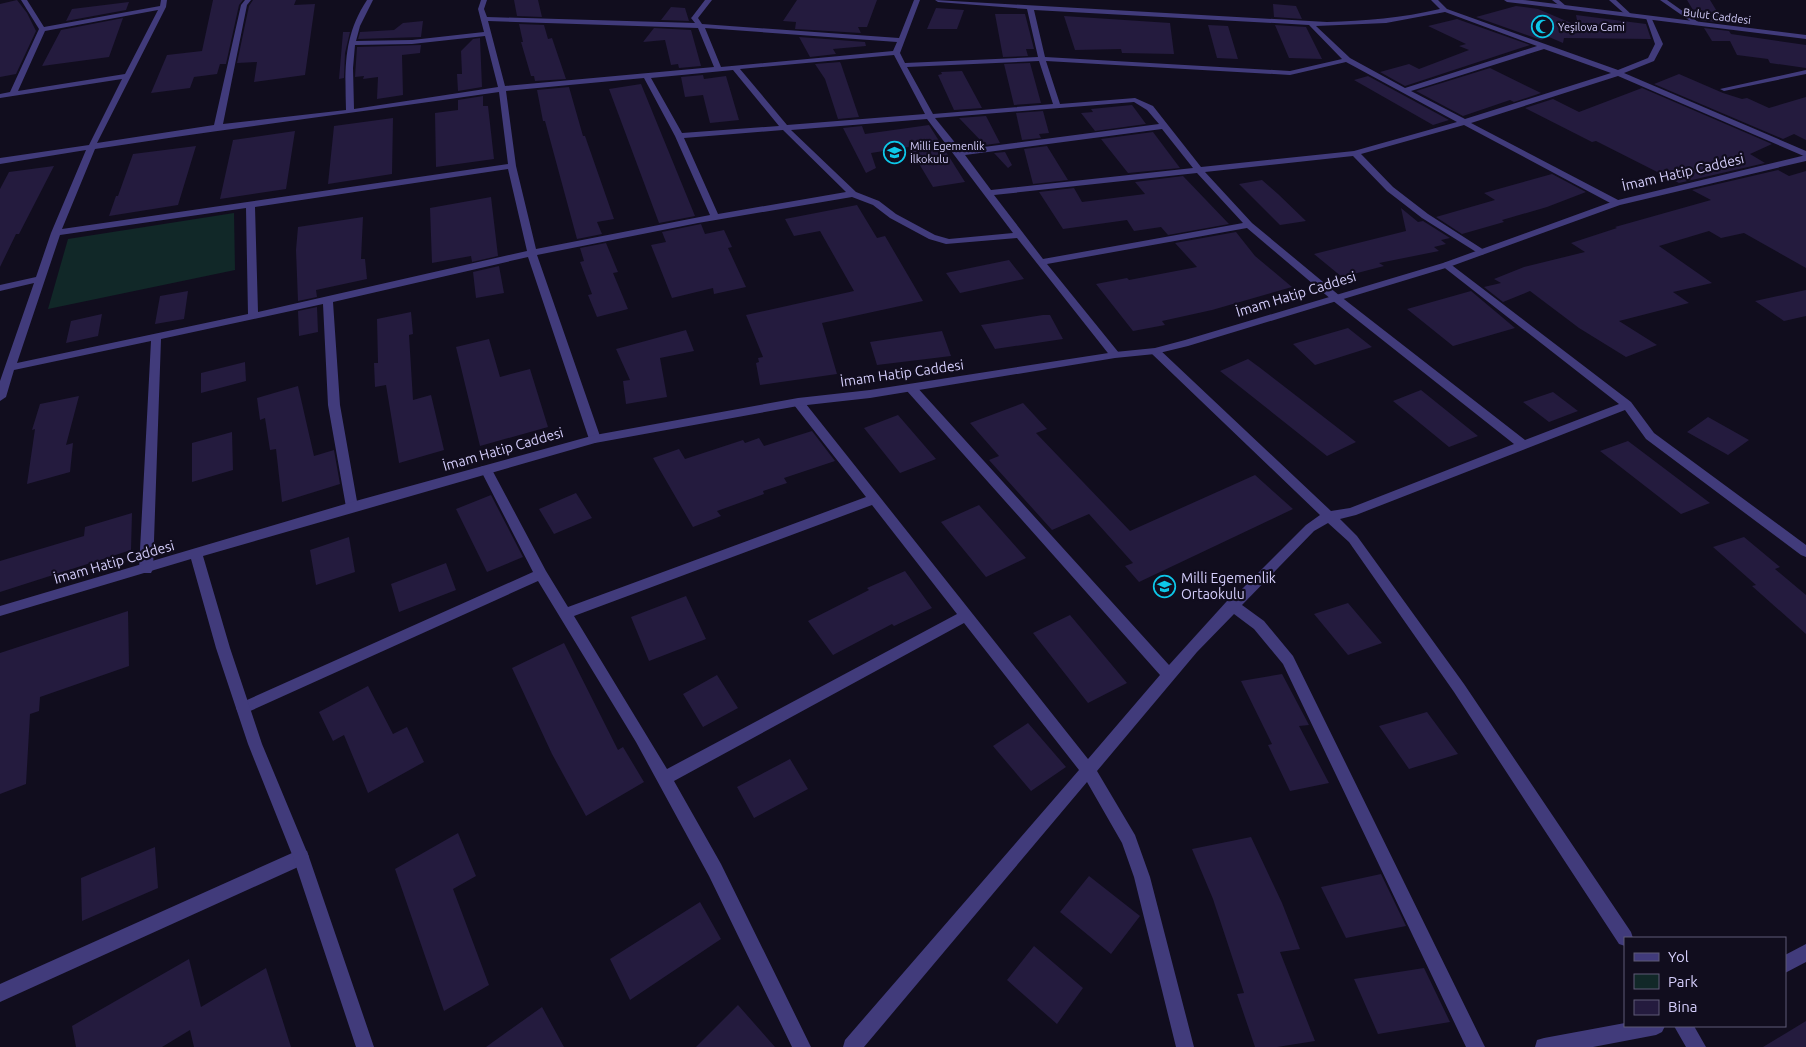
<svg xmlns="http://www.w3.org/2000/svg" width="1806" height="1047" viewBox="0 0 1806 1047" font-family="Ubuntu,sans-serif">
	<rect width="100%" height="100%" fill="#110d1e"/>
	<path fill="#112828" d="M234 213 235 270 48 309 68 239Z"/>
	<path fill="#241b3e" d="M17 0 27 13 36 31 16 74 0 77V4Z
		M213 0H243L239 5 226 64H220L217 74 194 77 190 88 151 93 167 55 202 51Z
		M253 0H296L294 5 315 4 305 75 254 82 257 62 237 63 249 6Z
		M514 0H538L542 17 517 16Z
		M797 0H877L867 27H858L861 33 795 29 796 22 783 21Z
		M1687 0H1710L1724 23 1699 20Z
		M129 2 126 10 66 21 72 9Z
		M1273 4 1296 6 1302 19 1274 17Z
		M1516 6 1538 9 1578 26 1576 15 1646 24 1651 39 1564 38 1563 43 1549 37 1541 40 1476 17Z
		M671 7 685 8 689 21 661 20Z
		M936 8 964 10 957 29H927Z
		M995 14H1025L1034 49H1026L1028 56 1003 57Z
		M1064 16 1170 23 1174 54 1122 53 1121 49 1075 50Z
		M123 18 109 57 42 66 61 30Z
		M1457 19 1530 45 1405 86 1380 72 1409 64 1419 69 1469 50 1459 46 1466 44 1428 26Z
		M423 21 421 37 358 39 360 32 394 30 403 23Z
		M519 24 544 25 548 39 552 38 566 79 535 81 534 76H531L521 42H523Z
		M1208 25 1228 26 1238 59 1217 58Z
		M1275 25 1306 27 1322 59 1289 58Z
		M654 28 691 30 701 66 679 68 678 64 671 65 665 40 643 42Z
		M1704 28 1729 31 1731 34 1806 45V68L1770 63 1768 59 1737 55 1730 41H1712Z
		M343 32H350L345 53 344 78 339 79Z
		M799 37 865 42 866 46 833 49 836 54 810 57Z
		M480 38 482 87 458 91 457 74H462L461 51 473 39Z
		M421 45 420 53 402 55 403 95 377 99 378 77 363 79 364 76 355 77 357 47Z
		M840 62 841 64 859 117 838 119 825 79 815 64Z
		M1030 63 1041 103 1014 105 1004 64Z
		M1490 68 1541 93 1514 102 1510 100 1463 116 1416 91Z
		M962 71 982 108 954 110 938 75 942 74 941 72Z
		M1679 74 1723 93 1742 99 1747 98 1769 108 1806 97V140L1794 134 1783 139 1654 84Z
		M703 75 704 79 726 76 739 120 710 123 703 95 685 97 681 77Z
		M1368 76 1449 120 1433 125 1354 80Z
		M641 84 695 216 659 223 609 89Z
		M569 87 583 136H585L614 219 597 222 602 234 577 239 545 121H543L537 90Z
		M1642 88 1772 144 1750 154 1765 163 1679 183 1596 141 1592 142 1525 108 1553 99 1579 112Z
		M483 96V106H488L494 159 436 167 435 113 458 110V100Z
		M1132 105 1146 124 1095 131 1081 113 1093 112 1091 109Z
		M1043 111 1049 133 1039 134 1041 138 1022 140 1016 113Z
		M986 116 1000 143 985 145 959 118Z
		M393 118 392 174 328 184 334 126Z
		M929 125 965 182 933 187 909 147 871 153 876 168 866 173 843 128 862 126 865 134Z
		M295 131 286 189 220 199 233 140Z
		M1153 132 1180 168 1128 173 1101 139Z
		M196 146 178 205 109 216 116 196H118L133 154Z
		M1047 146 1068 180 1033 184 1024 149Z
		M1005 152 1012 165 1008 168 994 153Z
		M54 166 19 234H16L0 267V189L9 172Z
		M1778 170 1789 176 1806 171V268L1744 233 1721 238 1709 231 1659 246 1712 283 1673 292 1689 303 1619 321 1657 345 1626 357 1579 328 1530 291 1503 302 1484 287 1501 283 1494 279 1524 267 1585 252 1571 243 1617 228 1615 227 1711 200 1692 190Z
		M1552 174 1586 192 1547 207 1502 220 1504 222 1462 234 1436 217 1495 200 1484 193Z
		M1183 176 1229 224 1168 235 1161 227 1134 231 1127 220 1063 229 1039 192 1074 188 1082 202 1145 194 1135 182Z
		M1262 180 1278 194 1306 221 1280 225 1239 184Z
		M491 197 498 256 472 262 471 256 432 263 430 208Z
		M857 205 877 238 885 236 923 301 822 323 837 374 760 385 756 363 759 362 758 358 763 357 746 315 854 291 820 231 794 236 785 219Z
		M1401 208 1418 222 1423 221 1450 238 1441 240 1446 244 1434 247 1439 251 1379 263 1384 266 1342 277 1314 254 1406 231Z
		M363 217 361 259H365L367 279 316 290 317 297 298 301 296 250 298 227Z
		M701 224 705 234 724 230 732 247 728 248 746 287 714 294 713 288 672 298 651 245 666 242 662 232Z
		M1236 232 1255 256 1292 287 1212 310 1162 321 1165 325 1133 331 1096 284 1127 278 1129 280 1197 267 1175 243Z
		M606 243 618 272 613 273 628 309 597 317 588 295 592 294 580 262 584 261 580 248Z
		M1009 260 1024 279 960 293 946 273Z
		M499 266 504 293 476 298 473 272Z
		M1806 290V316L1784 321 1755 301Z
		M188 291 184 319 155 324 160 296Z
		M1471 291 1515 328 1453 346 1407 309Z
		M317 307 318 332 299 336 298 311Z
		M411 312 413 334 409 335 413 400 431 395 444 450 399 463 386 385 375 387 374 363H378L377 319Z
		M102 314 98 336 66 343 71 321Z
		M1043 315H1050L1063 339 995 349 981 325Z
		M1348 328 1372 347 1315 365 1293 344Z
		M686 330 694 351 660 358 667 397 626 404 623 381 630 380 616 349Z
		M942 331 951 356 877 365 870 342Z
		M489 339 500 377 530 369 548 427 480 446 456 347Z
		M1248 359 1259 367 1356 442 1327 456 1220 371Z
		M245 362 246 381 201 393V373Z
		M298 386 314 456 334 450 340 484 282 502 276 449 270 450 265 418 260 420 257 398Z
		M1421 390 1478 436 1449 447 1393 401Z
		M1553 392 1578 411 1549 422 1523 402Z
		M79 396 66 445 73 443 70 472 27 484 35 429 32 430 40 404Z
		M1023 403 1047 429 1036 433 1130 531 1255 475 1293 509 1139 582 1125 566 1133 563 1089 514 1052 530 989 460 999 456 970 423Z
		M898 415 936 459 900 473 864 428Z
		M1708 417 1749 440 1728 455 1687 432Z
		M812 431 835 461 784 478 787 483 763 491 764 494 717 511 721 516 693 527 653 458 679 449 685 459 743 440 745 443 759 438 764 446Z
		M232 432 233 470 192 482V443Z
		M1628 441 1710 503 1681 514 1600 451Z
		M576 493 592 518 554 534 539 509Z
		M491 495 523 557 487 572 456 509Z
		M979 505 1026 558 986 577 941 522Z
		M132 513 131 550 0 592V561L84 536 85 527Z
		M349 537 355 572 316 585 310 550Z
		M1744 537 1780 567 1775 569 1806 595V634L1752 586 1756 585 1713 547Z
		M446 563 456 590 399 612 391 584Z
		M905 571 932 608 894 626 892 624 833 655 808 621 869 590 867 588Z
		M686 596 706 639 649 661 631 617Z
		M1348 603 1382 643 1348 655 1314 614Z
		M128 611 129 666 40 697 39 711 30 714 26 784 0 794V653Z
		M1070 615 1127 683 1088 703 1033 633Z
		M564 643 618 750 623 747 644 782 586 816 552 754 512 668Z
		M1282 674 1309 725 1299 726 1329 783 1290 791 1268 745 1272 744 1241 681Z
		M717 675 738 708 703 727 683 694Z
		M368 686 393 734 407 727 424 762 368 793 344 735 333 741 319 712Z
		M1427 712 1458 754 1409 769 1379 726Z
		M1028 723 1066 767 1031 791 993 746Z
		M790 759 808 789 754 818 737 787Z
		M458 833 476 876 453 889 489 985 444 1011 395 869Z
		M1251 837 1282 903 1300 949 1280 952 1315 1041 1277 1047H1255L1237 994 1244 993 1213 899 1192 849Z
		M155 847 158 888 82 921 81 878Z
		M1381 874 1406 926 1346 938 1321 887Z
		M1089 876 1140 916 1111 954 1060 912Z
		M700 902 721 939 630 1000 610 959Z
		M1034 946 1083 988 1057 1024 1007 980Z
		M189 959 201 1007 266 968 291 1047H194L190 1030 162 1047H76L72 1026Z
		M1424 968 1450 1022 1378 1034 1354 979Z
		M738 1005 775 1047H696Z
		M542 1007 564 1047H486Z
		M1806 1021V1047H1763Z"/>
	<g fill="none" stroke-linecap="round" stroke-linejoin="round">
		<path fill="#413b7b" fill-rule="evenodd" d="M21 0H27L44 27 160 6 161 0H167L166 7 97 143 214 125 241 5 245 0H251L247 5 223 124 346 110C345 69 343 36 367 0H373L360 26 356 41 412 40 484 32 478 9 481 0H487L484 9 487 17 695 23 691 18 692 17 705 0H712L698 18 702 24 899 38 914 0H920L900 53 905 63 1038 57 1027 9 938 2 935 0 1327 22C1365 21 1402 18 1440 9L1431 0H1438L1447 9 1618 70 1648 58 1655 44 1646 18 1651 17 1663 44 1654 61 1624 73 1806 151V157L1618 76 1471 123 1620 201V205H1614L1464 125 1361 154 1393 187 1428 214 1484 250V254L1481 255 1422 218 1387 191 1353 156 1205 172 1252 223 1340 296 1525 440 1619 404 1441 265 1446 262 1449 263 1631 402 1654 433 1806 545V557L1801 555 1646 439 1625 410 1356 515 1340 519 1357 536 1464 684 1631 932 1633 938H1625V946L1619 944 1454 692 1349 542 1328 523 1314 531 1242 605 1264 621 1293 656 1485 1047H1466L1283 664 1254 629 1234 614 1197 652 1097 771 1135 835 1150 877 1194 1047H1176L1134 877 1122 843 1087 782 864 1047H843L845 1040 1079 770 964 623 674 781 721 864 811 1047H792L709 876 636 742 538 581 248 712 243 714 238 712 236 708 238 704 533 572 480 469 482 466H490L546 571 568 607 866 497 794 405 792 402 794 399H802L1088 759 1160 675 907 391 906 388 907 385H915L1169 665 1227 601 1231 600 1306 525 1320 515 1151 353 1150 351 1151 349H1159L1331 511 1350 508 1514 444 1332 300 1247 228 1047 264 1119 353 1120 355 1119 357H1111L1017 238 946 244 929 239 890 218 873 205 852 197 698 223 537 255 601 439 595 443 589 439 528 257 333 302 340 405 358 507 356 510H348L346 507 328 405 323 304 161 339 153 569 151 573H141L139 569 151 341 14 370 6 397 0 401V381L34 283 0 291V285L36 277 51 233 86 150 0 164V158L89 145 122 79 0 98V94L10 92 39 29ZM158 10 125 74 18 91 45 31ZM1034 10 1309 25 1342 59 1290 71 1045 57ZM1445 12 1537 46 1405 88 1350 58 1316 26 1386 23ZM488 21 698 28 714 67 505 86ZM705 28 897 42 893 51 721 67ZM485 36 498 87 354 109 353 68 355 45 412 44ZM1544 49 1611 73 1465 119 1411 91ZM894 55 925 114 787 125 740 69ZM1039 61 1053 104 933 114 907 67ZM1046 61 1290 75 1346 62 1457 122 1354 151 1201 167 1153 106 1135 98 1060 104ZM733 70 779 126 682 133 651 78ZM644 78 675 136 710 215 536 249 516 166 506 91ZM499 92 508 164 62 229 95 149C229 128 364 112 499 92ZM1134 102 1147 110 1159 124 961 150 935 118ZM927 119 1013 233 949 239 935 235 896 214 879 201 856 192 791 130ZM1162 129 1193 168 991 190 965 155ZM783 130 846 192 718 214 684 138ZM508 169 527 251 258 312 255 207ZM1197 173 1243 223 1043 259 994 195ZM246 208 248 314 17 363 60 235ZM872 505 957 614 667 769 574 616Z
			M1552 0H1559L1566 6 1561 7Z
			M1609 0H1616L1632 15 1627 16Z
			M1660 0H1667L1701 24 1696 25Z
			M1806 70V74L1724 91 1720 89Z
			M301 849 307 851 309 857 307 863 0 1002V984Z
			M1806 944V962L1785 973V955Z
			M1625 1023V1026H1665L1662 1032 1656 1035 1593 1047H1535L1537 1040 1544 1038Z
			M1674 1026H1694L1706 1047H1686Z"/>
		<path fill="#413b7b" fill-rule="evenodd" d="M1504 0H1523L1806 35V39L1507 2Z
			M1806 155V161L1620 205 1449 267 1188 346 1155 354 1115 358 870 398 798 406 595 443 203 556 230 648 262 744 309 857 374 1047H356L293 857 248 744 216 648 191 559 0 616V606L352 502 595 435 798 398 870 390 1115 352 1155 348 1185 340 1443 263 1614 201Z"/>
	</g>
	<defs>
		<symbol id="mosque-ring" viewBox="-11 -11 22 22"><circle r="9.5" fill="#110d1e" stroke="#0dc7e9" stroke-width="1.5"/><path d="M3.5-4.9A6 6 0 1 0 3.5 4.9A5 5 0 1 1 3.5-4.9Z" fill="#0dc7e9"/></symbol>
		<symbol id="school-ring" viewBox="-11 -11 22 22"><circle r="9.5" fill="#110d1e" stroke="#0dc7e9" stroke-width="1.5"/><path d="M0-5L7-2L0 1L-7-2ZM-4 1L0 2.5L4 1V4Q0 6-4 4Z" fill="#0dc7e9"/></symbol>
	</defs>
	<g fill-rule="evenodd">
		<use href="#mosque-ring" x="1530" y="14" width="25" height="25"/>
		<use href="#school-ring" x="882" y="140" width="25" height="25"/>
		<use href="#school-ring" x="1152" y="574" width="25" height="25"/>
	</g>
	<g text-anchor="middle" stroke-width="4.5" stroke-linejoin="round" paint-order="stroke">
		<g font-size="11" fill="#d5cefc" stroke="#110d1e">
			<text transform="translate(1717 16) rotate(7)" y="4">Bulut Caddesi</text>
		</g>
		<g font-size="11" fill="#d5cefc" stroke="#110d1e" text-anchor="start">
			<text x="1558" y="31">Yeşilova Cami</text>
			<text x="910" y="150">Milli Egemenlik<tspan x="910" dy="13">İlkokulu</tspan></text>
		</g>
		<g font-size="14" fill="#d5cefc" stroke="#110d1e">
			<text transform="translate(1683 172) rotate(-13)" y="5">İmam Hatip Caddesi</text>
			<text transform="translate(1296 294) rotate(-17)" y="5">İmam Hatip Caddesi</text>
			<text transform="translate(902 373) rotate(-8)" y="5">İmam Hatip Caddesi</text>
			<text transform="translate(503 449) rotate(-16)" y="5">İmam Hatip Caddesi</text>
			<text transform="translate(114 562) rotate(-16)" y="5">İmam Hatip Caddesi</text>
		</g>
		<g font-size="14" fill="#d5cefc" stroke="#110d1e" text-anchor="start">
			<text x="1181" y="583">Milli Egemenlik<tspan x="1181" dy="16">Ortaokulu</tspan></text>
		</g>
	</g>
	<rect x="1624" y="937" width="162" height="90" fill="#110d1e" stroke="#5f5a77"/>
	<rect x="1634" y="953" width="25" height="8" fill="#413b7b" stroke="#5f5a77"/>
	<text x="1668" y="962" font-size="15" fill="#d5cefc">Yol</text>
	<rect x="1634" y="974" width="25" height="15" fill="#112828" stroke="#5f5a77"/>
	<text x="1668" y="987" font-size="15" fill="#d5cefc">Park</text>
	<rect x="1634" y="1000" width="25" height="15" fill="#241b3e" stroke="#5f5a77"/>
	<text x="1668" y="1012" font-size="15" fill="#d5cefc">Bina</text>
</svg>
